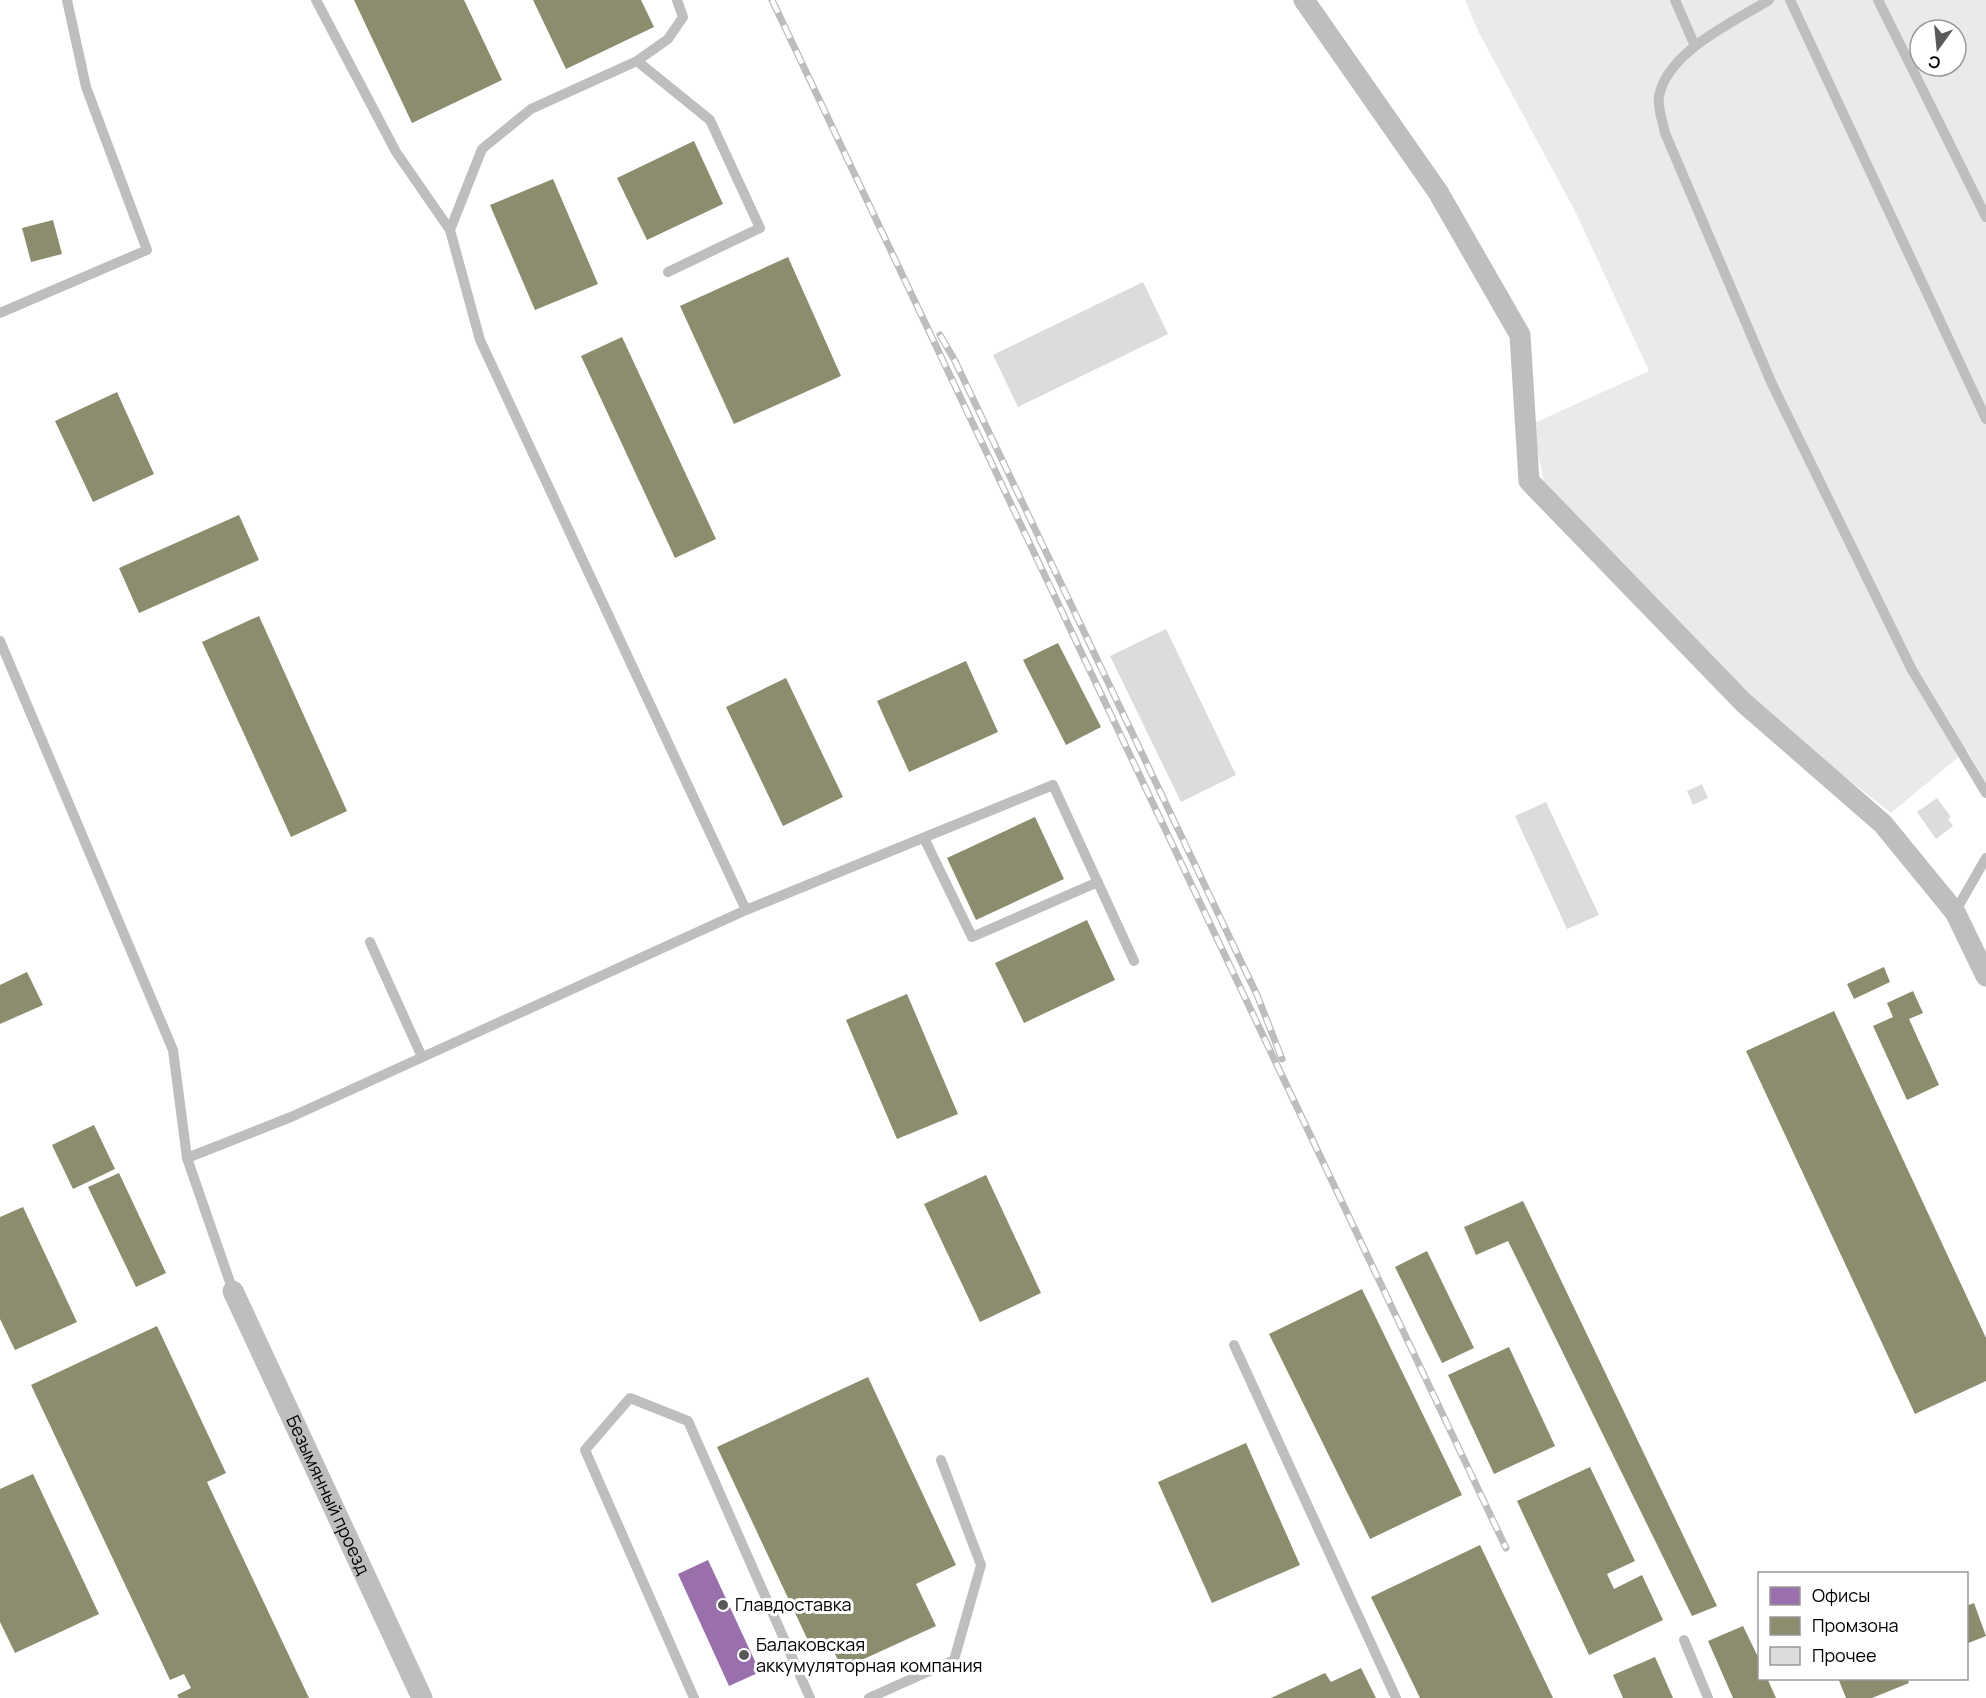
<svg xmlns="http://www.w3.org/2000/svg" width="1986" height="1698" viewBox="0 0 1986 1698" font-family="Manrope,sans-serif">
	<rect width="100%" height="100%" fill="#fff"/>
	<path fill="#eaeaea" fill-rule="evenodd" d="M1465 0H1986V783L1967 750 1891 813 1785 730 1544 482 1532 424 1649 371 1576 213 1478 31ZM1920 30H1956V66H1920Z"/>
	<path fill="#9970ab" d="M708 1560 760 1672 729 1686 678 1574Z"/>
	<path fill="#8c8c6e" d="M354 0H464L502 80 412 123Z
		M533 0H641L654 27 566 69Z
		M694 141 723 204 647 240 617 178Z
		M553 179 598 284 535 310 490 205Z
		M53 220 62 254 31 262 22 228Z
		M788 257 841 376 734 424 680 306Z
		M622 337 716 539 675 558 581 356Z
		M117 392 154 474 93 502 55 421Z
		M239 515 259 560 139 613 119 568Z
		M259 616 347 811 291 837 202 642Z
		M1058 643 1101 727 1066 745 1023 660Z
		M966 661 998 732 909 772 877 701Z
		M786 678 843 797 783 826 726 707Z
		M1035 817 1064 879 976 920 947 858Z
		M1087 920 1115 980 1024 1023 995 963Z
		M1884 967 1890 982 1854 999 1847 984Z
		M27 972 43 1005 0 1024V985Z
		M1913 991 1923 1013 1909 1019 1939 1085 1907 1100 1873 1026 1893 1017 1887 1003Z
		M907 994 958 1114 897 1139 846 1020Z
		M1834 1011 1986 1338V1381L1915 1414 1746 1051Z
		M94 1125 115 1169 73 1189 52 1145Z
		M119 1173 166 1273 136 1287 88 1187Z
		M986 1175 1041 1293 980 1322 924 1204Z
		M1523 1201 1717 1606 1692 1616 1508 1241 1476 1255 1464 1227Z
		M23 1207 77 1322 15 1350 0 1319V1217Z
		M1427 1251 1474 1348 1442 1363 1395 1267Z
		M1362 1289 1462 1495 1370 1539 1269 1334Z
		M157 1326 226 1473 207 1482 309 1698H179L177 1695 191 1688 184 1674 170 1680 31 1385Z
		M1509 1347 1555 1446 1494 1474 1448 1375Z
		M868 1377 956 1565 916 1584 936 1626 842 1669 830 1643 813 1651 717 1447Z
		M1246 1443 1300 1565 1212 1603 1158 1482Z
		M1590 1467 1635 1561 1607 1574 1614 1589 1642 1575 1663 1620 1589 1655 1517 1501Z
		M33 1474 99 1614 15 1653 0 1622V1489Z
		M1480 1545 1553 1698H1420L1371 1597Z
		M1974 1603 1986 1636 1966 1644V1606Z
		M1743 1626 1760 1661V1678H1767L1776 1698H1733L1708 1641Z
		M1655 1657 1673 1698H1623L1613 1675Z
		M1361 1668 1376 1698H1271L1325 1673 1331 1682Z
		M1838 1678H1907L1909 1683 1872 1698H1846Z"/>
	<path fill="#dcdcdc" d="M1143 282 1168 334 1018 407 993 355Z
		M1166 629 1236 775 1181 802 1110 656Z
		M1702 784 1708 798 1693 805 1687 791Z
		M1937 798 1951 817 1948 819 1953 826 1936 839 1917 812Z
		M1546 802 1599 915 1567 929 1515 816Z"/>
	<g fill="none" stroke-linecap="round" stroke-linejoin="round">
		<path stroke="#bebebe" stroke-width="10" d="M316 0 396 152 450 230
			M1675 0 1695 46
			M1769 0C1734 22 1668 51 1659 96 1657 107 1663 122 1665 133L1772 384 1912 670 1986 793
			M1790 0 1986 419
			M1878 0 1986 217
			M637 61 710 120 760 228 668 272
			M0 313 147 250 86 87 67 0
			M0 641 173 1050 187 1158
			M924 838 972 937 1098 882
			M746 910 1053 785 1134 961
			M1955 912 1986 858
			M370 942 422 1057
			M233 1291 187 1158 291 1117 746 910 480 340 450 230 482 149 531 109 637 61 668 39 683 17 677 0
			M1234 1345 1396 1698
			M1684 1640 1708 1698
			M694 1698 585 1450 630 1398 688 1421 810 1698
			M869 1698 954 1660 981 1565 941 1460"/>
		<g stroke="#bebebe" stroke-width="21">
			<path d="M1304 0 1438 192 1520 335 1529 481 1744 703 1883 824 1955 912 1986 976"/>
			<path id="s1" d="M233 1291 422 1698"/>
		</g>
		<defs>
			<path id="rail" d="M772 0 1506 1548
				M940 335 954 359 1257 995 1282 1059"/>
		</defs>
		<use href="#rail" stroke="#bdbdbd" stroke-width="7"/>
		<use href="#rail" stroke="#fff" stroke-width="4.5" stroke-dasharray="14" stroke-linecap="butt"/>
	</g>
	<g fill="#595959" stroke="#fff" stroke-width="2">
		<circle cx="723" cy="1605" r="6"/>
		<circle cx="744" cy="1655" r="6"/>
	</g>
	<g text-anchor="middle" stroke-width="6" stroke-linejoin="round" paint-order="stroke">
		<g font-size="18" fill="#000" stroke="#fff">
			<text dy="6" stroke="none"><textPath href="#s1" startOffset="225">Безымянный проезд</textPath></text>
		</g>
		<g font-size="18" fill="#000" stroke="#fff" text-anchor="start">
			<text x="735" y="1611">Главдоставка</text>
			<text x="756" y="1651">Балаковская<tspan x="756" dy="21">аккумуляторная компания</tspan></text>
		</g>
	</g>
	<rect x="1758" y="1572" width="210" height="108" fill="#ffffff" stroke="#999999" stroke-width="1.5"/>
	<rect x="1770" y="1587" width="30" height="18" fill="#9970ab" stroke="#999999" stroke-width="1.5"/>
	<text x="1812" y="1602" font-size="18" fill="#000000">Офисы</text>
	<rect x="1770" y="1617" width="30" height="18" fill="#8c8c6e" stroke="#999999" stroke-width="1.5"/>
	<text x="1812" y="1632" font-size="18" fill="#000000">Промзона</text>
	<rect x="1770" y="1647" width="30" height="18" fill="#dcdcdc" stroke="#999999" stroke-width="1.5"/>
	<text x="1812" y="1662" font-size="18" fill="#000000">Прочее</text>
	<g transform="translate(1938 48) rotate(195)"><circle r="28" fill="#ffffff" stroke="#999999" stroke-width="1.5"/>
	<path d="M0-4.5L10 22L0 15L-10 22Z" fill="#595959"/>
	<text y="-9" font-size="16" font-weight="bold" text-anchor="middle" fill="#000000">С</text>
	</g>
</svg>
